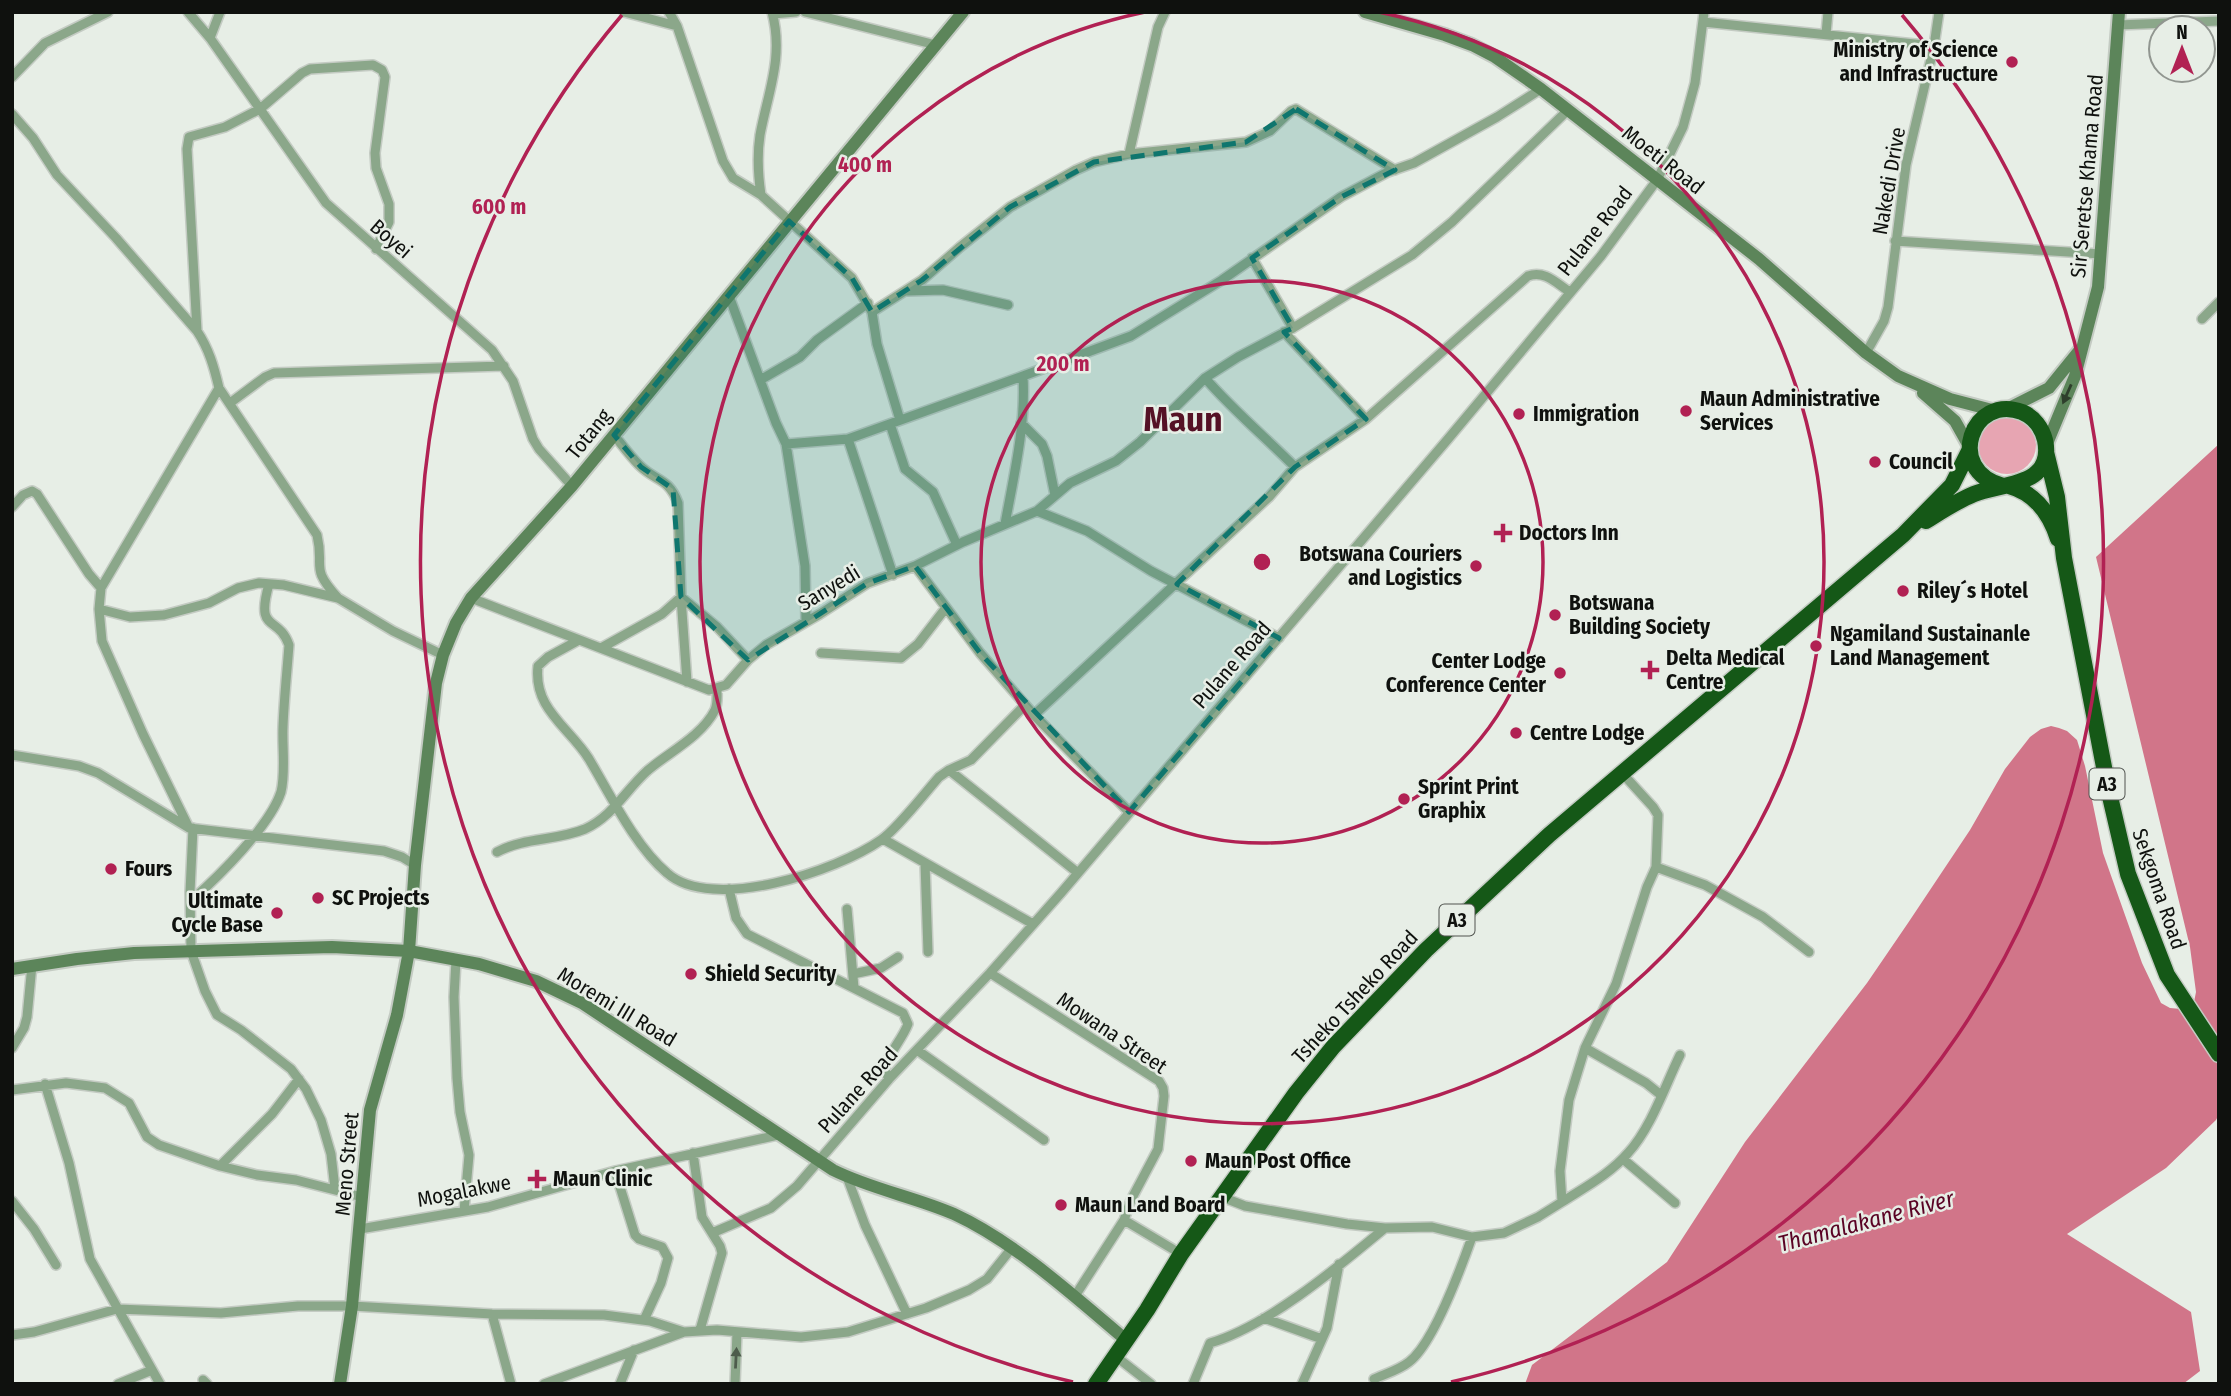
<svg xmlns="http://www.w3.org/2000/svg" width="2231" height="1396" viewBox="0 0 2231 1396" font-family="'Fira Sans Condensed',sans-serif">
	<rect width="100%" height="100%" fill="#e7eee6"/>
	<path fill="#e7a5b2" d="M1978 445a29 29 0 1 1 58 0a29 29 0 1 1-58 0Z"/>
	<path fill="#d17589" d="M2219 444V1114L2216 1120 2166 1168 2067 1234 2191 1312 2200 1371 2183 1384H1525L1532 1365 1667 1262 1745 1142 1867 983 1908 923 1970 830 2005 769 2030 737 2041 729 2051 726 2059 728 2067 731 2077 740 2085 766 2103 853 2142 963 2161 1003 2170 1008 2181 1009 2194 1002 2196 992 2190 947 2096 557Z"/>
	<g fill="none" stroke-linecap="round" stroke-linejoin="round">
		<defs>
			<path id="street" d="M188 12 210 38 326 203 492 350 513 381 533 439 539 449 572 486
				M624 12 677 26
				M669 12 677 26 723 161 733 178 761 195 852 278 872 312 877 344 900 420
				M805 12 936 45
				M773 14 796 12
				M1703 22 1934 46
				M2118 25 2219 21
				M1826 34 1828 12
				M210 38 220 12
				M12 77 45 43 108 12
				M12 114 33 138 57 175 116 238 197 331C209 349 214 367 219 388L101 588 99 609 102 641 143 734 189 828
				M1129 154 1158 27 1165 12
				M761 195C758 175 757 155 760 135 768 92 784 57 772 12
				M1895 241 2101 254
				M1252 258 1293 328
				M908 291 943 290 1008 305
				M729 296 776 423 786 444 848 439 1023 376
				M872 312 922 280 960 247 1010 207 1076 170 1094 162 1129 154 1246 142 1270 131 1291 111 1296 109 1395 170
				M2202 319 2219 302
				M197 331 187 149 189 137 225 127 260 109 302 73 310 69 373 65 382 70 385 77 375 153 376 168 389 204V222L376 249
				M1284 332 1366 419
				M1866 353 1884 321 1888 307 1906 165 1934 46 1939 12
				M1205 378C1233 410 1265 437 1295 467
				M760 380 800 357 817 340 868 303
				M219 388 317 535C325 569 309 566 338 598
				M230 403 265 377 274 373 504 366
				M1021 423 1042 444 1047 456 1055 495
				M890 424 905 469 933 492 957 545
				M614 435C622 445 630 456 639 465 656 482 668 477 678 503L681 597 687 682
				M848 439 893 575
				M786 444 805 566 806 622
				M12 507 23 495 32 491 37 494 89 574 101 588
				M1037 511 1070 483 1116 461 1140 442 1205 378 1238 357 1293 328 1412 255 1452 222 1567 111
				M1005 524C1014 475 1026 425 1023 376L1131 336 1222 280 1341 197 1388 172 1414 163 1497 117 1541 89
				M915 566 963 542 1037 511 1087 531 1151 571 1279 638
				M471 598 709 690 726 685 748 660 766 645 820 614 868 583 915 566 980 653 1034 715 1129 812
				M99 609 130 617 164 615 209 603 238 588 259 583 284 585 338 598 393 631 443 655
				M579 640 548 657 538 666C533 709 569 727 589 759 611 796 635 846 667 873 712 913 837 871 881 840 898 828 924 794 939 777L949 770 971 760 1025 705
				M601 648 662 614 681 597 717 627 748 660
				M821 653 901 658 918 644 945 609
				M1034 715 1269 497 1295 467 1366 419 1528 276C1545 270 1556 283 1570 292
				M12 755 79 766 98 773 189 828 384 851 402 857 415 865
				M949 770 1078 873
				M193 828 190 892 191 951 205 991 217 1015 241 1030 291 1069 306 1089 321 1120 331 1154 335 1189
				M883 839 1033 924
				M497 852C525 837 556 841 585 829 613 816 625 791 647 771 669 752 701 737 715 710 718 703 717 697 717 689
				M925 863 928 952
				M1656 867 1705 885 1763 917 1809 952
				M729 889 736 918 747 934 903 1013 908 1024C902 1040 889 1052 884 1069L889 1079
				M192 900C219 876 270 826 281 792 286 772 282 747 283 727 284 699 287 672 289 645 278 614 255 634 269 584
				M847 909 854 988
				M456 960 454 997 457 1078 460 1112 469 1155 464 1211
				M990 973 1159 1081 1163 1088 1164 1096 1158 1149 1131 1200 1124 1220 1075 1296
				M853 974 881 968 898 957
				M12 1048 24 1028 27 1017 32 965
				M1585 1048 1646 1083 1661 1095
				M917 1050 1044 1140
				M45 1084 69 1163 90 1259 160 1384
				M12 1090 66 1083 105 1088 129 1103 147 1137 159 1145 220 1166 257 1175 296 1180 362 1197
				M693 1153 702 1217 720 1246 722 1253 700 1330
				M1623 1159 1675 1203
				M220 1166 272 1114 299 1079
				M615 1171 635 1235 639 1239 662 1247 668 1258 661 1283 644 1320
				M847 1177 865 1225 907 1314
				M1222 1197 1245 1206 1347 1224 1385 1228 1432 1227 1472 1237 1504 1233 1538 1217 1562 1202 1560 1171 1569 1100 1585 1048 1616 984 1647 887 1656 867 1658 815 1653 807 1622 773
				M12 1201 34 1229 56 1265
				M1562 1202C1585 1187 1610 1174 1628 1153 1651 1128 1665 1086 1680 1055
				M1124 1220 1181 1254
				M360 1229 488 1207 615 1171 778 1135
				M712 1233 771 1208 797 1186 889 1079 990 973 1061 893 1448 439 1601 256 1657 180 1683 127 1695 83 1704 12
				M492 1314 511 1384
				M1264 1318 1322 1339
				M12 1335 34 1332 117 1309 221 1313 298 1306H352L492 1314 604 1315 650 1321 684 1332
				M1114 1355 1151 1384
				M1374 1379C1385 1374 1399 1370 1409 1362 1434 1343 1461 1268 1472 1237
				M203 1380 207 1384
				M118 1384 152 1370
				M544 1384 684 1332 717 1330 801 1337 848 1332 926 1308 969 1290 987 1279 1011 1249
				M620 1384 634 1350
				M735 1384 737 1332
				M1193 1384 1210 1343C1268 1326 1338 1267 1385 1228
				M1302 1384 1327 1328 1339 1264"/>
			<path id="secondary" d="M1365 12 1445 35 1472 45 1495 57 1541 89 1759 259 1866 353 1898 376 1950 399 1996 411
				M1923 393 1955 421 1969 446
				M2007 409 2049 388 2079 351
				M2046 446 2075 376 2098 287 2119 12
				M12 969 77 959 134 953 332 947 409 951 479 964 536 981 582 1003 833 1170C871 1189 915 1197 954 1214 1015 1242 1075 1297 1126 1340
				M340 1384 352 1306 370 1110 397 1015 409 951 415 865 436 683 443 655 456 623 471 598 572 486 963 12"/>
			<path id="highway" d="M2046 452 2057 497 2064 558 2108 788 2128 874 2167 975 2219 1054
				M2009 486C2035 493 2050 514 2058 539
				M1926 521C1942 511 1957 501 1974 494 2001 483 2055 487 2045 440 2042 428 2034 417 2022 412 1972 393 1944 470 2003 486
				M1096 1384 1147 1310 1181 1254 1296 1093 1333 1047 1426 950 1549 835 1903 535 1952 485 1969 451"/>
		</defs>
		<use href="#street" stroke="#c4cbc3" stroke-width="12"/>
		<use href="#secondary" stroke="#c4cbc3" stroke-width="16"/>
		<use href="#highway" stroke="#c4cbc3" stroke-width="19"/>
		<use href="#street" stroke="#8ba78a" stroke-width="9"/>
		<use href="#secondary" stroke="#5c855a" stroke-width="12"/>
		<use href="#highway" stroke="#155817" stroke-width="16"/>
	</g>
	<defs><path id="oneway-solid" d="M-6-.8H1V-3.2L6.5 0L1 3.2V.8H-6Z" transform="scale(1.75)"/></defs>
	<use fill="#2e3f2c" href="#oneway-solid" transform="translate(2067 394) rotate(114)"/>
	<use fill="#4d5c4c" href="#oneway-solid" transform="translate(736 1358) rotate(-87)"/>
	<path fill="#0f766e" fill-opacity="0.2" stroke="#0f766e" stroke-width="5" stroke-dasharray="14 9" stroke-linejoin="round" d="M1296 109 1395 170 1341 197 1252 258 1293 328 1284 332 1366 419 1295 467 1177 584 1279 638 1129 812 980 653 915 566 868 583 748 660 681 597 673 489 641 467 614 435 789 221 852 278 872 312 922 280 1010 207 1094 162 1246 142Z"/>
	<g fill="none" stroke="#b12153" stroke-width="3.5">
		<circle cx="1262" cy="562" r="281"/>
		<path d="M1379 12A562 562 0 1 1 1145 12"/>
		<path d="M1073 1382A842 842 0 0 1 622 15M1902 15A842 842 0 0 1 1451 1382"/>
	</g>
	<g fill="#b12153" stroke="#e7eee6" stroke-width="2.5">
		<circle cx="2012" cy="62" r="7"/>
		<circle cx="1686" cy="411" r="7"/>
		<circle cx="1519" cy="414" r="7"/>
		<circle cx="1875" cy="462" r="7"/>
		<path d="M1499.5 522.5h7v7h7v7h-7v7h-7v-7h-7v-7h7z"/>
		<circle cx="1476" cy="566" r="7"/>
		<circle cx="1903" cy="591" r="7"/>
		<circle cx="1555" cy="615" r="7"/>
		<circle cx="1816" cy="646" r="7"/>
		<path d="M1646.5 659.5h7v7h7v7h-7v7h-7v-7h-7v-7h7z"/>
		<circle cx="1560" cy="673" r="7"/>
		<circle cx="1516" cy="733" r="7"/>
		<circle cx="1404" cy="799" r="7"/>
		<circle cx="111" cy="869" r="7"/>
		<circle cx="318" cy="898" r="7"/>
		<circle cx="277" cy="913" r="7"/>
		<circle cx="691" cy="974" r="7"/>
		<circle cx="1191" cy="1161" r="7"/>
		<path d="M533.5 1168.5h7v7h7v7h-7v7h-7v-7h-7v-7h7z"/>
		<circle cx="1061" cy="1205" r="7"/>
	</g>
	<g text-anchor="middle" stroke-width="5" stroke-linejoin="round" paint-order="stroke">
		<g fill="#e7eee6" stroke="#50534f" stroke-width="2">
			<rect x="2089.5" y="768.5" width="35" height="31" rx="5"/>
			<rect x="1439.5" y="904.5" width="35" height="31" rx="5"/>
		</g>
		<g font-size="19" font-weight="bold" fill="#0f110e">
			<text x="2107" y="791">A3</text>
			<text x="1457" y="927">A3</text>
		</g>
		<g font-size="21" font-weight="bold" fill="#0f110e" stroke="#e7eee6" text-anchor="start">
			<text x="1998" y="57" text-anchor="end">Ministry of Science<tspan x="1998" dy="24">and Infrastructure</tspan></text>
			<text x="1700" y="406">Maun Administrative<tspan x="1700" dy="24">Services</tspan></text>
			<text x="1533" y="421">Immigration</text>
			<text x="1889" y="469">Council</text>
			<text x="1519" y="540">Doctors Inn</text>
			<text x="1462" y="561" text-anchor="end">Botswana Couriers<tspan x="1462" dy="24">and Logistics</tspan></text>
			<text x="1917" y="598">Riley´s Hotel</text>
			<text x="1569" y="610">Botswana<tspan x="1569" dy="24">Building Society</tspan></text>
			<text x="1830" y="641">Ngamiland Sustainanle<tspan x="1830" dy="24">Land Management</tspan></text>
			<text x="1666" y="665">Delta Medical<tspan x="1666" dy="24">Centre</tspan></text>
			<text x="1546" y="668" text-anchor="end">Center Lodge<tspan x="1546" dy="24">Conference Center</tspan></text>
			<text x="1530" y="740">Centre Lodge</text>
			<text x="1418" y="794">Sprint Print<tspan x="1418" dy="24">Graphix</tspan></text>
			<text x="125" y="876">Fours</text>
			<text x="332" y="905">SC Projects</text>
			<text x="263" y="908" text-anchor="end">Ultimate<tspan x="263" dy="24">Cycle Base</tspan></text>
			<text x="705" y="981">Shield Security</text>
			<text x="1205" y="1168">Maun Post Office</text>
			<text x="553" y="1186">Maun Clinic</text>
			<text x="1075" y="1212">Maun Land Board</text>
		</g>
		<g font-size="21" fill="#0f110e" stroke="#e7eee6">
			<text transform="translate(1663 160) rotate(38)" y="7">Moeti Road</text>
			<text transform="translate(2087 176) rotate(-85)" y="7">Sir Seretse Khama Road</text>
			<text transform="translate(1889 181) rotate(-80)" y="7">Nakedi Drive</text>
			<text transform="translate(1595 231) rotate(-52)" y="7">Pulane Road</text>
			<text transform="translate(391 239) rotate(41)" y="7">Boyei</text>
			<text transform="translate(589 434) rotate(-51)" y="7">Totang</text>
			<text transform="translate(829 588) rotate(-31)" y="7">Sanyedi</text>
			<text transform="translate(1232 665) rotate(-49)" y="7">Pulane Road</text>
			<text transform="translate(2159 889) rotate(71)" y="7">Sekgoma Road</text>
			<text transform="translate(1355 997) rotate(-47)" y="7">Tsheko Tsheko Road</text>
			<text transform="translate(617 1007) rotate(31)" y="7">Moremi III Road</text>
			<text transform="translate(1112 1033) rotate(34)" y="7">Mowana Street</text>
			<text transform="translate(858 1090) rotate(-48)" y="7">Pulane Road</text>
			<text transform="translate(347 1164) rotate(-85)" y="7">Meno Street</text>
			<text transform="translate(464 1191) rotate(-11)" y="7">Mogalakwe</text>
		</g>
		<g font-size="23" font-style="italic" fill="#5a0324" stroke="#e7eee6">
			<text transform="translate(1866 1221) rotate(-15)" y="8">Thamalakane River</text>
		</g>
		<g font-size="35" font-weight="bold" fill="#551126" stroke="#e7eee6">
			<text x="1183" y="431">Maun</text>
		</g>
	</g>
	<circle cx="1262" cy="562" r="10" fill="#b12153" stroke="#e7eee6" stroke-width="3.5"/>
	<g font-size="21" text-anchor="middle" font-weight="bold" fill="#b12153" stroke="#e7eee6" stroke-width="5" stroke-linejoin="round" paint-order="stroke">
		<text x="865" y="172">400 m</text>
		<text x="499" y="214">600 m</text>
		<text x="1063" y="371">200 m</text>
	</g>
	<rect width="2231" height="1396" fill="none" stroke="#0f110e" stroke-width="28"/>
	<g transform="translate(2182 49)"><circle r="33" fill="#e7eee6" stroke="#919690" stroke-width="2"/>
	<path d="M0-5L12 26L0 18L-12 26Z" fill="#b12153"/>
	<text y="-10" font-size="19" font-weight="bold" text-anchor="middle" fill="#0f110e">N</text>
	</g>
</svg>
